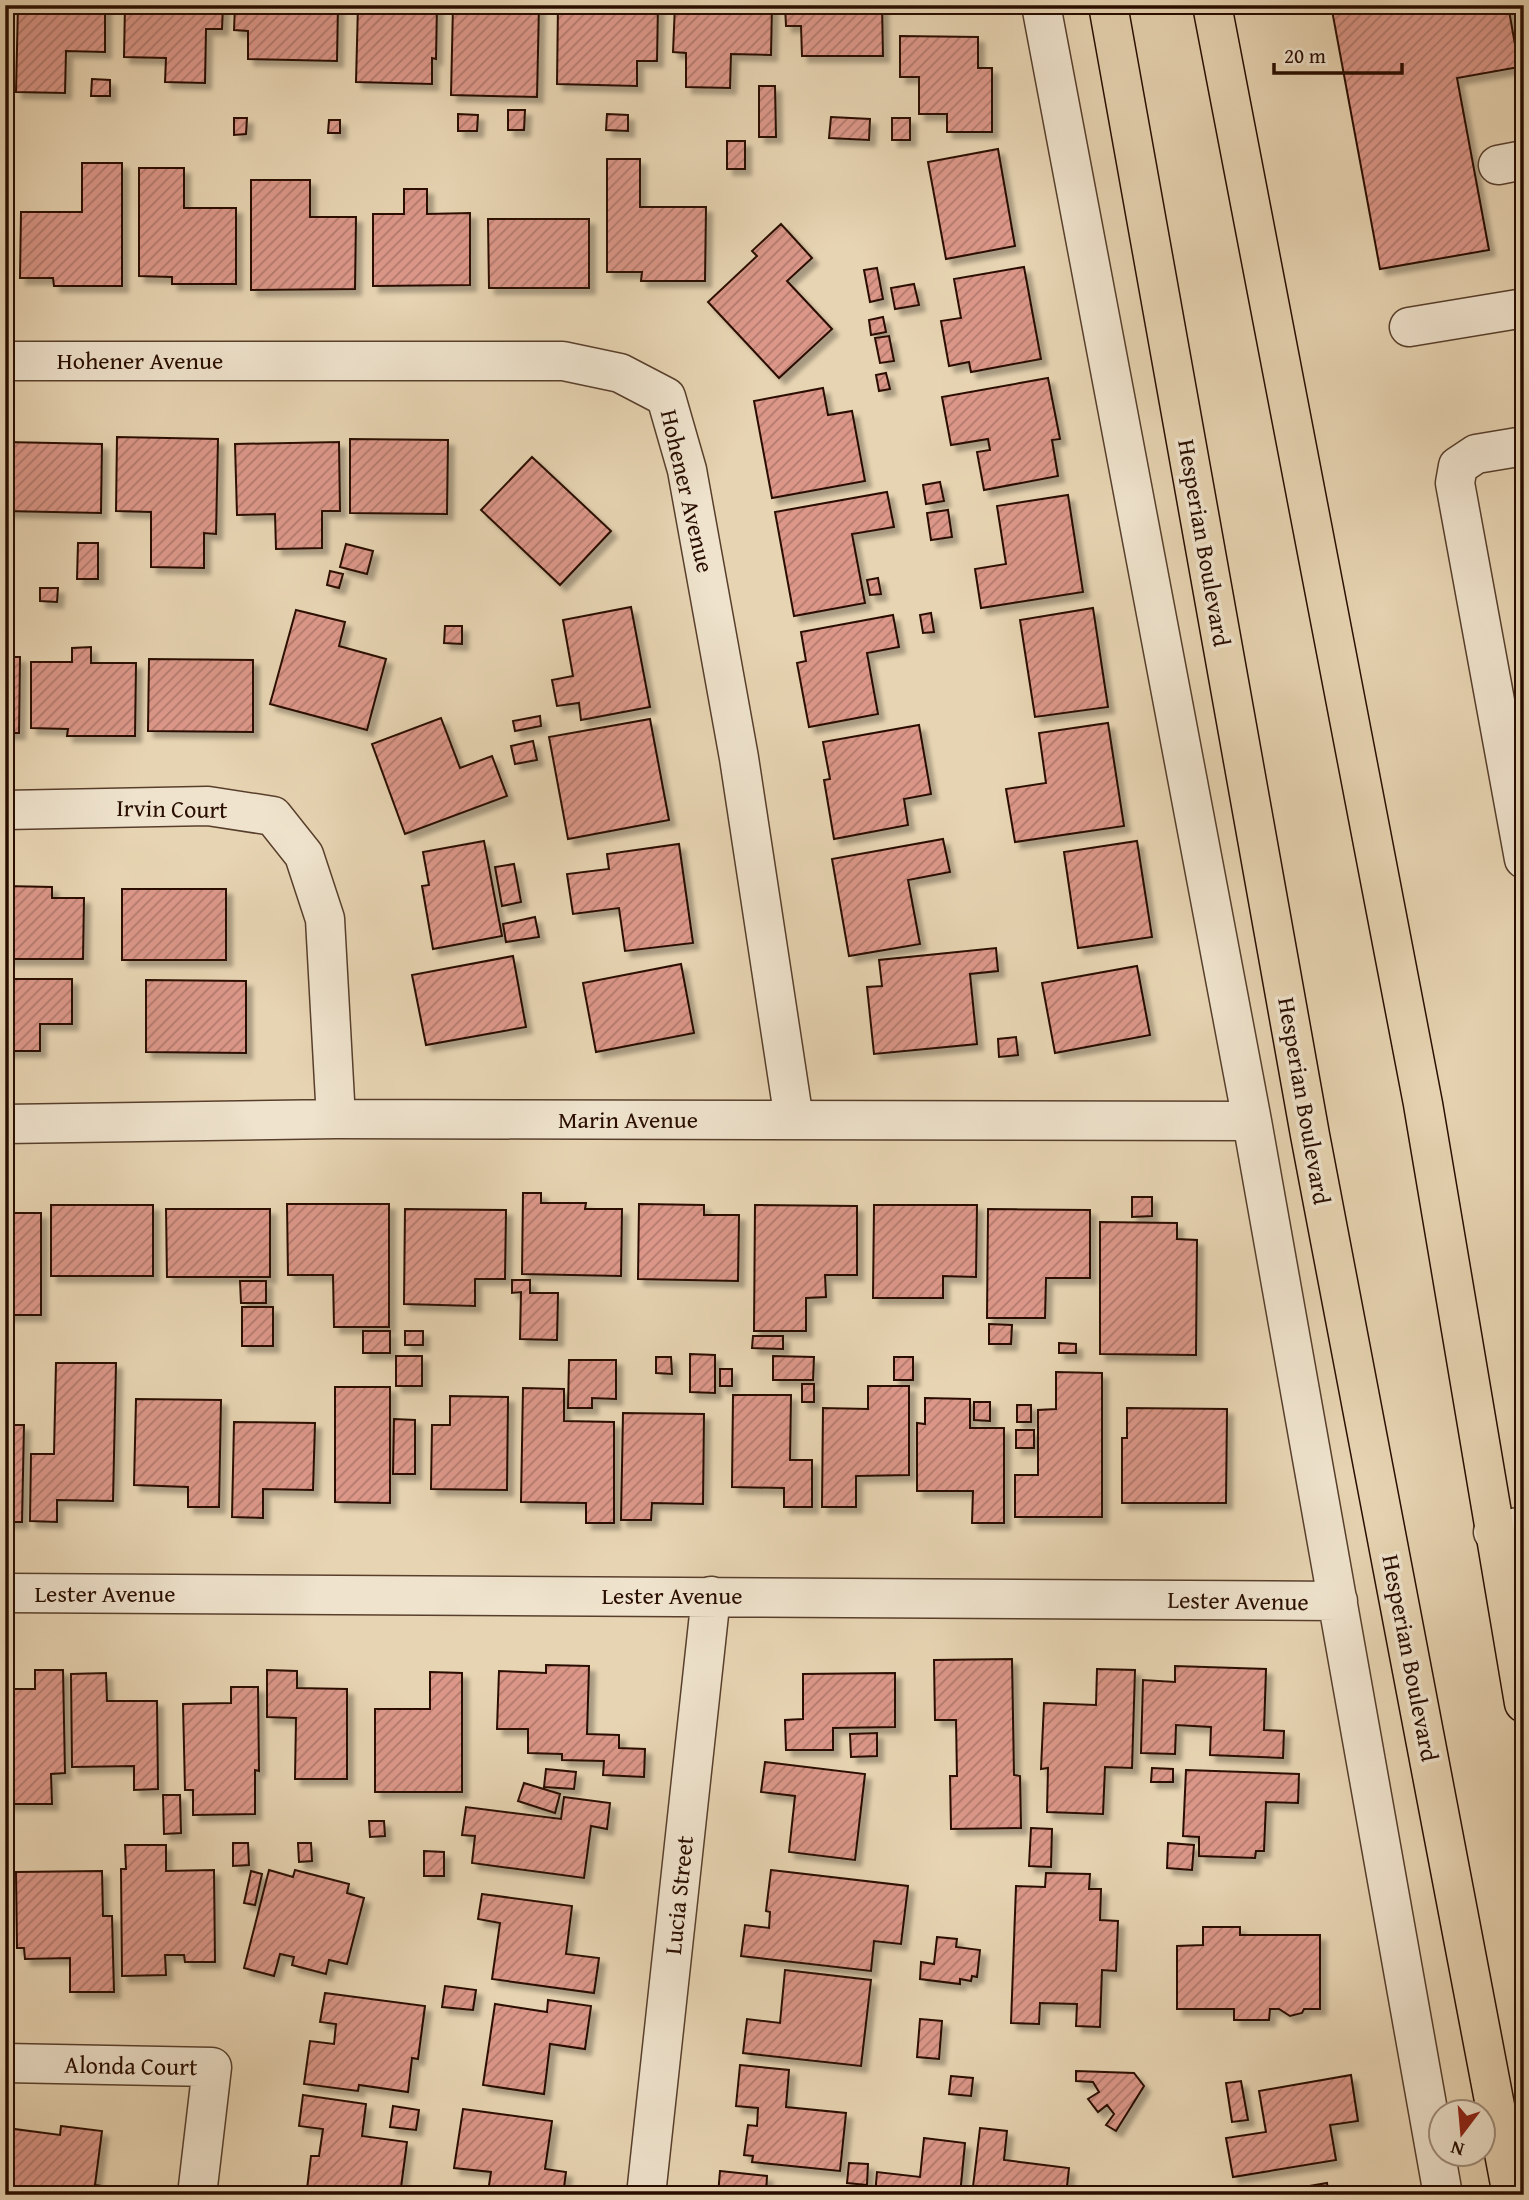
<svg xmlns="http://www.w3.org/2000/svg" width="1529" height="2200" viewBox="0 0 1529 2200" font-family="'Gentium Book Plus',serif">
	<defs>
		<pattern id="building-hatch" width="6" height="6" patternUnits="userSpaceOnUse" patternTransform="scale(1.75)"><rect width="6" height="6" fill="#dc9789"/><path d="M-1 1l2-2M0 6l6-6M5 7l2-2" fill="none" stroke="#b27a6e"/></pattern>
		<filter id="shadow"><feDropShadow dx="6" dy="6" stdDeviation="2" flood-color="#0004"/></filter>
	</defs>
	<rect width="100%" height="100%" fill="#e7d4b2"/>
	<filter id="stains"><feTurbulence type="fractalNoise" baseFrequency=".00286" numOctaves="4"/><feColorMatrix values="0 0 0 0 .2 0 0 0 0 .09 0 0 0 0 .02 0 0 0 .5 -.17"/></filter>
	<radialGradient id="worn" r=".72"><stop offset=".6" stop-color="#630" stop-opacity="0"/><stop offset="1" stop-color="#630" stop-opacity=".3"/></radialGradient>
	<path fill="url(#building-hatch)" stroke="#290d00" stroke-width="2" filter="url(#shadow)" d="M18 5H105V52L66 51 65 93 16 92Z
		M125 5H223L222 29H206L205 83 165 82 166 58 124 57Z
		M235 5H338L337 61 248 59V31L234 30Z
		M358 5H437L436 59 432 58V84L356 82Z
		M453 5H539L537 97 451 95Z
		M558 5H658L657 61H637V86L557 84Z
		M675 5H772L771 55 731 54 730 88 686 87V53L673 52Z
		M785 5H882L883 56H802L801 26H786Z
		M1331 5H1508L1519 67 1457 78 1489 250 1380 269Z
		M900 36 978 37V68H992V132H947V114H919V77H900Z
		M92 79 110 80V96H91Z
		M759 86H775L776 137H759Z
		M508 110H525L524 130H508Z
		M458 114 478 115 477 131H458Z
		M607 114 628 115V131L606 130Z
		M831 117 870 119 869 140 829 138Z
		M234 118H247L246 134 234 135Z
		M892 118H910V140H892Z
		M329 120H340V133H328Z
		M727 141H745V169H727Z
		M998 149 1015 246 946 259 928 162Z
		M607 159H640V207H706L705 281H641L642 272H607Z
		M82 163H122V286H54L53 278H20L21 212H82Z
		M139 168H184V208H236V284H172V277L139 276Z
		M251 180H310V217H356L355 289 251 290Z
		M404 189H427V214L470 213V285L373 286V214H404Z
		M488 219H589V288H489Z
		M781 224 812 258 787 281 832 329 779 378 708 302 757 256 752 251Z
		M1024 267 1041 359 971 372 969 362 949 366 941 321 961 318 954 279Z
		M877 268 883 299 870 302 864 270Z
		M914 284 919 305 895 309 891 288Z
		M883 317 886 332 871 335 869 320Z
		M889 336 894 361 880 363 875 338Z
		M886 373 890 389 879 391 876 375Z
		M1048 378 1060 439 1052 440 1058 476 984 490 977 452 990 450 988 439 951 445 942 397Z
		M823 388 828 415 852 411 865 481 772 498 754 401Z
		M117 437 218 439 216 534 204 533V568L151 567V512L116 511Z
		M350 439 448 440 447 514 350 513Z
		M5 442 102 444 101 513 5 511Z
		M339 442 340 511H322V548L276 549 275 514 237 515 235 444Z
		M532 457 611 531 560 585 481 510Z
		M940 482 944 501 926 504 923 485Z
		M887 492 894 527 852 534 865 603 794 616 775 512Z
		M1068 495 1083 592 981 608 975 569 1006 564 997 506Z
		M948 510 952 537 931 540 927 513Z
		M78 543H98V579H77Z
		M346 544 373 551 367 574 340 567Z
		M330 571 343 574 339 588 327 585Z
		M878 578 881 594 870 595 867 580Z
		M40 588H58L57 602 40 601Z
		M631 607 650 707 581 720 579 703 557 706 552 680 573 676 563 620Z
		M1093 608 1108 707 1035 717 1020 620Z
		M296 610 345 622 339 646 386 659 367 730 270 704Z
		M931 613 934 632 923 633 920 615Z
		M893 615 899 647 867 653 878 714 809 727 797 663 806 661 801 632Z
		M445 626H462V644L444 643Z
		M91 647V663H136L135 736H67L68 729 31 728V662H72V648Z
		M5 657H20L19 733H5Z
		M149 659 253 660V732L148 731Z
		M540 716 541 726 515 731 513 721Z
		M441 718 460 768 492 756 507 796 405 834 372 744Z
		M650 719 669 820 568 839 549 737Z
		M1108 723 1124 826 1015 842 1006 789 1046 783 1039 733Z
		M919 725 931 794 904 799 908 825 834 839 824 780 830 779 823 742Z
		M533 741 537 760 515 764 511 746Z
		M943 839 950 872 908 880 920 944 849 956 832 859Z
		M484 841 502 936 433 949 422 886 429 885 423 852Z
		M1137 841 1152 937 1078 948 1064 852Z
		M679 844 693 943 625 951 619 908 573 914 567 874 609 869 607 854Z
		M514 864 521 902 502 906 495 867Z
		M5 886 52 887V898H84L83 959H5Z
		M122 889H226V960H122Z
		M535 917 539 937 506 942 503 924Z
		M996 948 998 971 970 974 977 1044 874 1054 867 987 882 986 879 960Z
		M513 956 526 1027 426 1045 412 975Z
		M681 964 694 1033 596 1052 583 983Z
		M1137 966 1150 1035 1055 1053 1042 983Z
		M5 979H72V1024H40V1051H5Z
		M146 980 246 981V1053L146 1052Z
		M1016 1037 1018 1055 999 1057 998 1039Z
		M523 1193H541V1203H586L585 1209H622L621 1276 522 1274Z
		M1132 1197H1152V1216L1132 1217Z
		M287 1204H389V1327H334L333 1275H288Z
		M639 1204 704 1205V1215H739L738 1281 638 1279Z
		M51 1205H153V1276H51Z
		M755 1205 857 1206V1275H825L826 1297 806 1298V1331H754Z
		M874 1205H977L976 1277 943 1276V1298H873Z
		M166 1209H270V1277H167Z
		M405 1209 506 1210 505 1279H475V1306L404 1304Z
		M988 1209 1090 1210V1278H1046L1045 1318H987Z
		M5 1213H41V1315H5Z
		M1100 1222 1177 1223V1239L1197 1240 1196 1355 1100 1354Z
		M512 1280H530V1293H558L557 1340 520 1339 521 1292 512 1293Z
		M240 1281H266V1303H241Z
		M242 1307H273V1346H242Z
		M989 1324 1012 1325 1011 1344H989Z
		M363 1331H390V1353H363Z
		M405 1331H423V1345H405Z
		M753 1336H783V1349L752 1348Z
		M1059 1343 1076 1344V1353H1059Z
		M690 1354 715 1355V1393L690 1392Z
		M396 1356H422V1386H396Z
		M773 1356 814 1357 813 1380H773Z
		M656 1357H671L672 1374 656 1373Z
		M894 1357H913V1380H894Z
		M569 1360H616V1399L592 1398V1408H568Z
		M56 1363H116L113 1501 57 1500V1522L30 1521 31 1454H54Z
		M720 1369H732V1386H720Z
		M1056 1372 1102 1373V1517H1015V1475H1038V1410L1056 1409Z
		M802 1384H814V1402H802Z
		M868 1386H909V1475L856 1476V1507H822L823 1408 868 1409Z
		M335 1387H390V1503L335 1502Z
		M523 1388 564 1389V1421L614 1422V1523H586V1503L521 1502Z
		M733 1395H791L790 1460H812V1507H784V1488L732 1487Z
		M450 1396 508 1397 507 1490 431 1489 432 1425H450Z
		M925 1398 970 1399V1428H1004V1523H972L973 1491H917V1423L925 1424Z
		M136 1399 221 1400 219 1507H188V1487L134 1485Z
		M974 1402H990V1421L974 1420Z
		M1017 1405H1031V1422H1017Z
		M1127 1408 1227 1409 1226 1503H1122V1438H1127Z
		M623 1413 704 1414 703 1504 652 1503 651 1520H621Z
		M394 1419 415 1420V1474H393Z
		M234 1422 315 1423 313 1490 263 1489V1518L232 1517Z
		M5 1425H24L22 1522H5Z
		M1016 1430H1034V1448H1016Z
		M1012 1659 1014 1775 1020 1776 1021 1828 951 1829 950 1776H957L956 1720H935L934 1660Z
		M546 1665 589 1666 587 1734 619 1735V1748L645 1749 644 1777 603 1775 604 1761 562 1760V1754L528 1753V1729H497L499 1671 546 1673Z
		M1175 1666 1266 1669 1264 1730 1284 1731 1283 1758 1210 1755 1211 1727 1176 1725 1175 1754 1141 1753 1143 1680 1175 1682Z
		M1097 1669 1135 1670 1132 1768 1105 1767 1103 1814 1047 1812 1048 1768 1041 1769 1044 1703 1096 1705Z
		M35 1670H63L65 1773 51 1774 52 1804H5V1689H35Z
		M267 1670 297 1671V1688L347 1689V1779H295L296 1718 267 1717Z
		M430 1672 462 1673V1792H375V1709H430Z
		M106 1673 107 1701H157L158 1789 134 1790V1766L72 1767 71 1674Z
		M895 1673V1727L833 1728V1750H786L785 1720 803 1719V1674Z
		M231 1687H258L259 1771 255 1770V1814L193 1815V1790H185L183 1704 231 1703Z
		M877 1733V1756L851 1757 850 1734Z
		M765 1762 865 1774 855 1860 789 1852 795 1796 761 1792Z
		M1152 1768 1173 1769V1782H1151Z
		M546 1769 576 1772 574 1789 544 1787Z
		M1186 1770 1299 1774 1298 1803 1266 1802 1264 1851H1256L1255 1858 1199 1856V1837L1183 1836Z
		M524 1783 560 1794 555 1813 518 1801Z
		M163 1795H180L181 1833 164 1834Z
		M564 1797 610 1803 607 1829 591 1826 584 1878 472 1863 475 1836 462 1835 466 1807 561 1819Z
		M369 1821H384L385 1836 370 1837Z
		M1031 1828 1052 1829 1051 1867 1029 1866Z
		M233 1843H248L249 1865 233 1866Z
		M298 1843H311L312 1861 299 1862Z
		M1168 1843 1194 1845 1192 1870 1167 1868Z
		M125 1845H166V1871L214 1870 215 1962H185L184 1955H165L166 1975 122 1976 121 1869H126Z
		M424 1851 444 1852V1876H424Z
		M269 1870 293 1877 295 1870 349 1884 347 1893 364 1898 347 1964 329 1960 326 1974 292 1965 294 1957 280 1954 274 1976 244 1968Z
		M771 1870 908 1886 901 1944 874 1941 871 1971 741 1956 745 1925 769 1928 770 1912 766 1911Z
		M102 1871 103 1916H112L114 1992H70V1958L25 1959 24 1948H17L16 1872Z
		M251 1871 262 1874 255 1905 244 1903Z
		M1046 1873 1090 1874 1089 1889H1101L1100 1920 1118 1921 1116 1971 1102 1970 1100 2027 1076 2026 1077 2004 1040 2003 1039 2024 1011 2023 1016 1886 1045 1887Z
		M482 1894 572 1906 566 1954 599 1958 594 1993 492 1979 500 1923 478 1919Z
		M1203 1927H1240V1935H1320V2009H1304L1302 2013 1290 2016 1279 2009H1270L1269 2020H1234V2009H1177V1946L1203 1945Z
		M937 1937 957 1939 956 1947 980 1950 977 1977 972 1976 971 1981 960 1979V1984L920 1979 921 1962 934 1964Z
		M785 1970 871 1980 861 2066 743 2053 747 2019 780 2023Z
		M445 1986 476 1990 473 2010 442 2007Z
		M325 1993 425 2006 418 2059 412 2058 408 2092 359 2085 358 2091 304 2084 310 2041 334 2044 336 2024 320 2022Z
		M548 2000 591 2006 585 2049 550 2044 544 2094 483 2085 495 2004 547 2012Z
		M920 2019 942 2021 939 2059 917 2057Z
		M740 2065 789 2070 786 2107 846 2113 840 2171 752 2162 753 2156 744 2155 748 2125 757 2126 758 2108 736 2106Z
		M1076 2071 1134 2073 1144 2086 1116 2131 1106 2125 1114 2114 1107 2105 1098 2112 1088 2099 1099 2092 1093 2082 1076 2081Z
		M1351 2075 1358 2121 1330 2125 1336 2160 1233 2177 1226 2138 1266 2132 1259 2091Z
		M951 2076 973 2078 971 2096 949 2094Z
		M1241 2081 1248 2120 1232 2122 1226 2083Z
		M303 2095 366 2104 362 2136 407 2142 400 2195H349L307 2189 311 2156H319L323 2129 299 2126Z
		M393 2106 419 2110 416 2130 390 2127Z
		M463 2109 552 2121 545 2169 566 2172 563 2195H506L488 2192 491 2172 454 2168Z
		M61 2126 102 2131 95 2185 116 2188 115 2195H38V2191L5 2187V2139L13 2140 14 2129 60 2135Z
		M980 2128 1007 2131 1004 2160 1069 2168 1066 2195H972Z
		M924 2138 965 2143 960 2195H875L877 2172 920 2177Z
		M849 2163 868 2164 867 2185 847 2183Z
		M720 2171 767 2176 766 2195H718Z
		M1327 2183 1329 2195H1258Z"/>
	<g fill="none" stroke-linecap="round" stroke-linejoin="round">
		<defs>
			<path id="minor" d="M1041 5 1252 1121 1443 2195
				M1498 165 1524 160
				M1409 327 1524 308
				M5 361H563L620 373 666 397 687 470 739 758 794 1120
				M1524 446 1476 454 1458 466 1455 483 1524 859
				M5 810 208 806 273 816 304 855 325 919 336 1119
				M5 1124 336 1119 1252 1121
				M1493 1532 1524 1526
				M5 1593 1338 1601
				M5 2063 212 2067 197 2195
				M646 2195 711 1596"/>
			<path id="major" d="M1108 5 1310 1135 1512 2195
				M1212 5 1423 1104 1524 1703"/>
		</defs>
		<use href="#minor" stroke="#583f2c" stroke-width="41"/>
		<use href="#major" stroke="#290d00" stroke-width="41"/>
		<use href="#minor" stroke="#efe3cd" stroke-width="38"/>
		<use href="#major" stroke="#e7d4b2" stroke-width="38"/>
	</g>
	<g text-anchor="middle" stroke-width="7" stroke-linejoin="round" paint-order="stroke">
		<g font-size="24" fill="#290d00" stroke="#efe3cd">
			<text x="140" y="369">Hohener Avenue</text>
			<text transform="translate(687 491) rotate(77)" y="8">Hohener Avenue</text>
			<text transform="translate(1204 543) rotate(80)" y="8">Hesperian Boulevard</text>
			<text transform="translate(172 809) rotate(1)" y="8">Irvin Court</text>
			<text transform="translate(1304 1101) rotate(80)" y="8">Hesperian Boulevard</text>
			<text x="628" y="1128">Marin Avenue</text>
			<text x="105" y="1602">Lester Avenue</text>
			<text x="672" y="1604">Lester Avenue</text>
			<text transform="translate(1238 1601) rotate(1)" y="8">Lester Avenue</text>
			<text transform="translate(1410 1658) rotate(79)" y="8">Hesperian Boulevard</text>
			<text transform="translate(679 1895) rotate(-84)" y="8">Lucia Street</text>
			<text transform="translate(131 2066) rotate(1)" y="8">Alonda Court</text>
		</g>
	</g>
	<rect width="1529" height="2200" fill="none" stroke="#e7d4b2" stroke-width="28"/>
	<rect x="7" y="7" width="1515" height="2186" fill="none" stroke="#290d00" stroke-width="3.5"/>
	<rect x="14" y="14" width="1501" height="2172" fill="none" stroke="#290d00" stroke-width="2"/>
	<g transform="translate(1462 2133) rotate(196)"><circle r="33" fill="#efe3cd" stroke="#a08d7b" stroke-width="2"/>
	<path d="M0-5L12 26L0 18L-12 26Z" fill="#8f2418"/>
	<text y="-10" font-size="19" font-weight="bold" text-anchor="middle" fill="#290d00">N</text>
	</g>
	<path d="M1274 63v10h128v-10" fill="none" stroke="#290d00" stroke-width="3.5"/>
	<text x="1284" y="63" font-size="21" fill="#290d00" stroke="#efe3cd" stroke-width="5" paint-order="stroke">20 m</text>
	<rect width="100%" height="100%" filter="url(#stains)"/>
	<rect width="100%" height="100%" fill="url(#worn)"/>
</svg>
